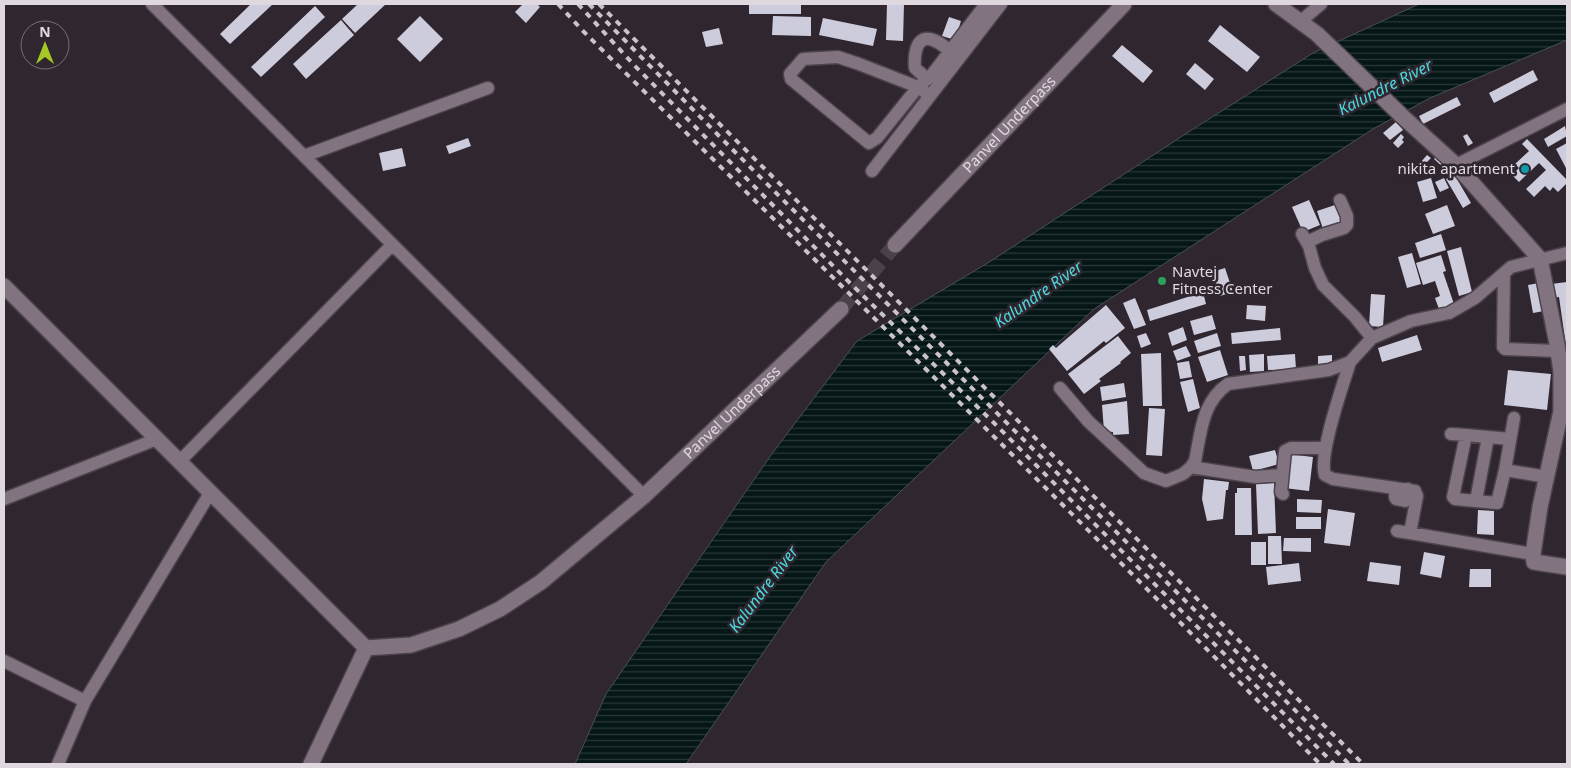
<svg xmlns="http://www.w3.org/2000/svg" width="1571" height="768" viewBox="0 0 1571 768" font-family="'Noto Sans',sans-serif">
	<defs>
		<pattern id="water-rules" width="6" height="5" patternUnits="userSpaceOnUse" patternTransform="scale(1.25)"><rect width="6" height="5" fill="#051616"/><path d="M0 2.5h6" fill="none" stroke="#293737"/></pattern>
	</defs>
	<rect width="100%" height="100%" fill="#30262f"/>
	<path fill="url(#water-rules)" stroke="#475052" d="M1419 4H1567V40L1430 98 1373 129 1094 309 826 562 686 764H575L606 694 771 455 857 341 991 261 1187 133 1313 53Z"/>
	<path fill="#cdccdd" d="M251 4H273L230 44 220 34Z
		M358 4H386L355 33 342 19Z
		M523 4H537L540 7 526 23 515 12Z
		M749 4H801V14H749Z
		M887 4H904L903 41 886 40Z
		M315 6 325 17 261 77 251 67Z
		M420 16 443 39 420 62 397 39Z
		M773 16 811 17V36L772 35Z
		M949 17 961 21 955 40 942 36Z
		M823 18 877 29 873 46 819 35Z
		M341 20 354 35 306 79 293 64Z
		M1220 25 1260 57 1247 72 1208 41Z
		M719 28 723 44 706 47 702 32Z
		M1122 45 1153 71 1143 83 1112 56Z
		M1195 63 1214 79 1205 90 1186 74Z
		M1533 70 1538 80 1494 103 1489 93Z
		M1457 97 1461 105 1423 124 1419 116Z
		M1396 122 1403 130 1390 140 1383 133Z
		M1565 126 1567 136 1548 147 1544 139Z
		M1401 134 1404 137 1402 140 1404 142 1398 148 1393 143Z
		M1467 134 1473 143 1468 146 1463 136Z
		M468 138 471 146 449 154 446 146Z
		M1527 139 1567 180V183L1558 192 1553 187 1550 191 1545 186 1534 197 1526 189 1546 170 1539 163 1519 182 1512 175 1519 168 1515 164 1529 151 1522 144Z
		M1567 143V170L1556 149Z
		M402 148 406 166 383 171 379 153Z
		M1427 155 1431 158 1424 165 1421 162Z
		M1436 156 1448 166 1445 169 1434 159Z
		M1454 174 1471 203 1463 208 1446 179Z
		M1431 178 1437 198 1423 202 1417 182Z
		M1444 178 1449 188 1440 192 1435 182Z
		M1309 200 1320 225 1303 232 1292 207Z
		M1338 204 1344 222 1323 229 1317 211Z
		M1447 205 1455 226 1433 234 1425 214Z
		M1441 234 1446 250 1420 258 1415 243Z
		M1461 247 1472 292 1459 296 1447 251Z
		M1412 253 1421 284 1407 288 1398 257Z
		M1441 255 1446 271 1443 272 1455 307 1440 312 1435 298 1440 296 1435 281 1423 285 1416 263Z
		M1225 268 1233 292 1220 296 1212 272Z
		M1567 282V346H1566L1559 297 1553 298 1551 284Z
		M1539 283 1544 311 1533 313 1528 285Z
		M1203 292 1206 304 1150 321 1147 310Z
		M1371 294 1385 295 1383 327 1369 326Z
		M1135 298 1146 325 1134 329 1123 303Z
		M1106 305 1125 328 1106 343 1104 341 1067 371 1049 349 1053 345 1056 348Z
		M1247 305 1266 306 1265 321 1246 319Z
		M1212 315 1216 329 1194 335 1190 321Z
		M1183 327 1187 340 1172 346 1168 333Z
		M1280 328 1281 340 1232 344 1231 333Z
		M1146 333 1151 344 1141 348 1137 336Z
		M1217 333 1221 346 1198 353 1194 341Z
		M1417 335 1422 350 1382 362 1378 348Z
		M1118 336 1131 353 1120 362 1121 363 1099 379 1101 381 1084 394 1068 374Z
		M1186 346 1191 356 1177 361 1173 351Z
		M1220 350 1228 375 1207 382 1198 357Z
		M1161 353 1162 406H1143L1141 354Z
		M1264 354V371L1250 372 1249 355Z
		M1295 354 1296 369 1268 370 1267 356Z
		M1332 355V365L1318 366V356Z
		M1239 356H1245L1246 370 1240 371Z
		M1189 361 1192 377 1180 379 1177 363Z
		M1508 370 1551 374 1547 410 1504 405Z
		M1193 379 1200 408 1188 412 1180 382Z
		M1124 383 1126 397 1102 401 1100 387Z
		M1127 401 1129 434 1113 435V432L1104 431 1102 405Z
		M1149 408 1165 409 1162 456 1146 455Z
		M1275 450 1279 464 1253 471 1249 456Z
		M1288 454 1313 457 1309 491 1284 488Z
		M1204 479 1229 482 1228 490H1226L1223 519 1207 521 1202 499Z
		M1274 483 1276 533 1258 534 1256 484Z
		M1237 488H1251L1252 535H1235V493H1237Z
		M1297 499 1322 500 1321 513 1297 512Z
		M1328 509 1355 513 1350 546 1324 543Z
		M1478 510 1494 511V535L1477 534Z
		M1296 517H1321V529H1296Z
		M1268 536H1281L1282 564H1268Z
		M1284 538H1311V552L1283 551Z
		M1251 542H1266V565H1251Z
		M1424 552 1445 556 1441 578 1420 574Z
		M1370 562 1401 566 1399 585 1367 581Z
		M1299 563 1301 581 1268 585 1266 567Z
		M1470 569H1491V587H1469Z"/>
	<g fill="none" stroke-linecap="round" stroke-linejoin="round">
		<path stroke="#4a4149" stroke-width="15" stroke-dasharray="15 8" stroke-linecap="butt" d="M841 309 895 245"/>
		<defs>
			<path id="street" d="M152 4 644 496
				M1301 21 1321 4
				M927 79 915 68C914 58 915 37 929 39 937 40 944 46 950 51
				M930 96 918 87 859 64 838 57 803 59 790 74 791 79 869 143 877 138 918 87 931 76 986 4
				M304 156 488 88
				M1456 165 1567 109
				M872 171 1001 4
				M1302 234 1309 246 1315 268 1323 285 1355 317 1372 338
				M1307 242 1322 235 1344 228 1347 225V216L1340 200
				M1504 273 1503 347 1505 349 1558 351
				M1350 362C1343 385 1318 455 1325 475L1333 479 1415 491 1417 496 1410 533 1533 554
				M1060 388 1088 421 1144 473 1166 481 1183 474 1191 467 1195 461C1201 432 1202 402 1228 384L1329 370 1350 362 1372 338 1411 321 1449 313 1475 298 1511 267 1567 253
				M1514 418 1505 470 1547 477
				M1451 434 1466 435 1453 497 1455 499 1497 503 1505 470
				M1466 435 1510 439
				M179 462 392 245
				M1191 467 1255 477 1282 475
				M1396 488 1395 497 1396 499 1405 501 1407 499 1408 489
				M1283 494 1281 492 1285 451 1291 448H1325
				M4 499 157 439
				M1476 501 1488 437
				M1397 531 1410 533
				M4 661 85 701 210 493
				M58 764 85 701"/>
			<g id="secondary">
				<path d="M1276 4 1317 34 1403 117 1456 165 1540 259 1557 344 1561 372V411L1540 507 1533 554 1534 562 1567 567"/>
				<path id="s1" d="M895 245 1124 4"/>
				<path id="s2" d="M4 286 366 648 411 645 459 629 500 609 541 582 644 496 841 309"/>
				<path d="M311 764 366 648"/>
			</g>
		</defs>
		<use href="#street" stroke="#4c434b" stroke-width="15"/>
		<use href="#secondary" stroke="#4c434b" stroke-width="18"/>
		<use href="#street" stroke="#817480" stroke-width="12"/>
		<use href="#secondary" stroke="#817480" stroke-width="15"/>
		<path stroke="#cbc3ca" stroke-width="4" stroke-dasharray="6 6" stroke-linecap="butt" d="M558 4 583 31C830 275 1078 517 1320 764
			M578 4 634 65 849 282 993 422 1334 764
			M589 4 723 140 1349 764
			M599 4 1363 764"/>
	</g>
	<circle fill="#0f9aa8" stroke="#30262f" stroke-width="2" cx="1525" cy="169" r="5"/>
	<circle fill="#2e9e5b" stroke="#30262f" stroke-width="2" cx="1162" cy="281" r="5"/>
	<g text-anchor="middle" stroke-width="5" stroke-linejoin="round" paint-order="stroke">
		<g font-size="15" fill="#e0d8df" stroke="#30262f">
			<text dy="5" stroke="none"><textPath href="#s1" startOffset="166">Panvel Underpass</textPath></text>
			<text dy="5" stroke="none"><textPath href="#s2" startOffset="958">Panvel Underpass</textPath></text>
		</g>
		<g font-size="15" fill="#e0d8df" stroke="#30262f" text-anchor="end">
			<text x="1515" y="174">nikita apartment</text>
			<text x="1172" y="277" text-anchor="start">Navtej<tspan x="1172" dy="17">Fitness Center</tspan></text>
		</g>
		<g font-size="16" font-style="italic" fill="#4bd9de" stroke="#30262f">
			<text transform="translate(1385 87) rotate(-27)" y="6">Kalundre River</text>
			<text transform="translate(1038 294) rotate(-35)" y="6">Kalundre River</text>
			<text transform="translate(763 589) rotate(-53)" y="6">Kalundre River</text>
		</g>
	</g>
	<rect width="1571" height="768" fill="none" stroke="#e0d8df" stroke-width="10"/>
	<g transform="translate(45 45)"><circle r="24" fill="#30262f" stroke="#766d75"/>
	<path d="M0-4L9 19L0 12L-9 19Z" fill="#a5c824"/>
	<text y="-8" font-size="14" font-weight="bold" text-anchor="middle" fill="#e0d8df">N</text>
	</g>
</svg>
